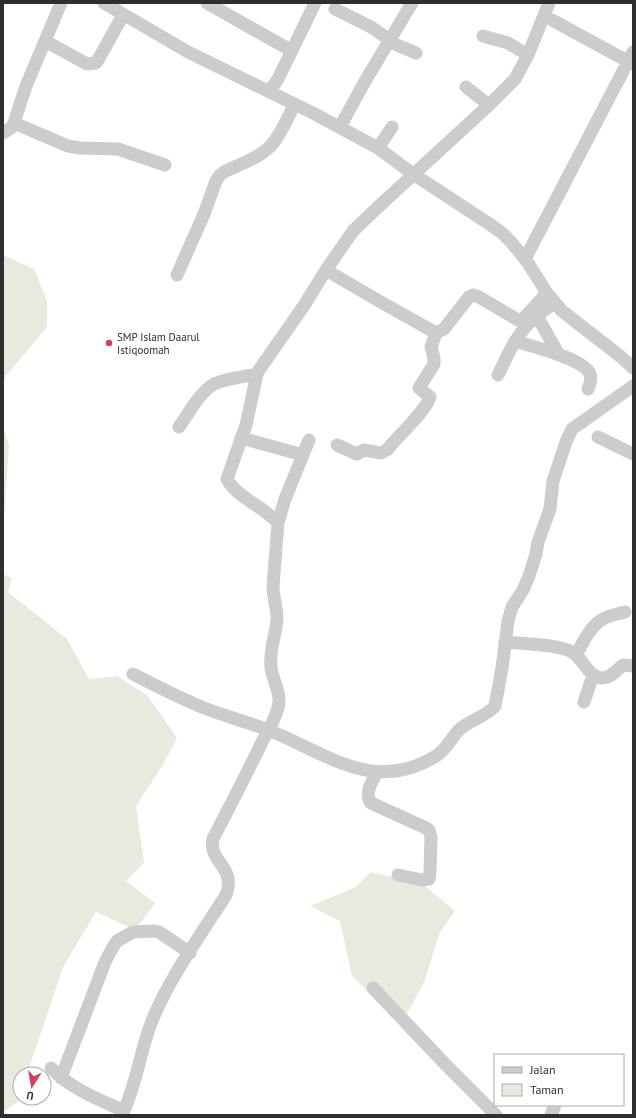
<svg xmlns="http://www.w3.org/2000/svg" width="636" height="1118" viewBox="0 0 636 1118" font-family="'PT Sans',sans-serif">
	<rect width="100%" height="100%" fill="#fff"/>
	<path fill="#e6ebde" d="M3 255 34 269 47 301V327L5 377 3 389Z
		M3 426 9 445 4 518H3Z
		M3 574 12 578 8 592 67 639 89 679 117 676 148 696 177 738 164 763 136 806 144 863 126 881 155 903 135 930 96 912 63 967 27 1074H20V1096L18 1102 3 1112Z
		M371 872 424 885 455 911 440 932 424 982 401 1025 352 976 340 921 310 906 356 887Z"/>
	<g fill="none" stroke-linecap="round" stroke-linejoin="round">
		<path stroke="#ccc" stroke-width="13" d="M104 3 188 52 313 113 378 148 413 174 491 225 502 233 512 243 528 263 547 293 562 311 620 356 633 368
			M207 3 292 51
			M335 9 371 27 397 45 416 53
			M552 20 633 64
			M483 36 508 43 528 55
			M45 41 87 64 96 63 98 60 123 15
			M466 87 489 105
			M269 92 278 79 315 3
			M14 123 68 146 80 148 118 149 165 165
			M340 127 364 83 412 3
			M3 133 11 128 14 123 26 86 61 3
			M378 148 392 127
			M525 259 633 52
			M326 270 379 301 436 333 444 329 469 297 473 295 479 297 518 320H523L525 317 547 293
			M177 275 204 214 216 181C218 178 220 174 224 172 237 165 252 161 265 151 278 142 287 118 295 104
			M537 316 559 355
			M515 341C531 346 583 358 590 374 592 378 590 384 588 389
			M498 375C504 364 508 352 515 342 524 325 539 313 555 303
			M179 427C189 413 199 393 214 384 227 378 243 377 257 374
			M598 437 633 454
			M241 438 303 455
			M337 445 357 454 364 450 381 453 387 450C396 438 427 410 430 397L419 388 434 364V358L431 347 436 333
			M278 523 285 499 309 440
			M505 642C522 644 558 644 572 652 584 659 587 676 602 678 611 678 617 670 623 665L633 666
			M576 655C583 643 590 626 603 619 610 615 618 614 625 612
			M133 674C156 686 180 698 204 708 225 716 247 722 268 730 325 752 373 795 436 756 446 750 451 738 460 729 470 720 487 716 495 706L502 668 508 621 512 607 523 590 529 576 536 554 538 542 550 509 553 481 566 442 572 429 633 386
			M584 702 593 675
			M377 772C372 782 364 793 371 803L426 828 429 830 431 837 430 871 429 879 422 880 398 875
			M373 988 446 1065 496 1115
			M51 1068C71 1089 98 1099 124 1111
			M61 1078 105 962 113 947 117 941 133 932 154 931 159 932 190 953
			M122 1115C137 1085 140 1048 154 1016 172 974 202 933 226 895 237 867 208 862 213 839 229 807 246 776 261 744 267 732 278 715 279 702 280 690 272 679 271 667 269 651 276 634 277 619 277 607 273 597 273 586L278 523C264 506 238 499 227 479L246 425 257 374 259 370 303 307 326 270 353 231 377 208 489 105 515 79 528 55 549 3
			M551 1115 555 1105"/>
	</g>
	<circle fill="#d93e59" stroke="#fff" stroke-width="1.5" cx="109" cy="343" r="4"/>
	<g text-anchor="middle" stroke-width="4" stroke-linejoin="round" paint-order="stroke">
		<g font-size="11" fill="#2f2f2f" stroke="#fff" text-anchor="start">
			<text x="117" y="341">SMP Islam Daarul<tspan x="117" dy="13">Istiqoomah</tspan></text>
		</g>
	</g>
	<rect width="636" height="1118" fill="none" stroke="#2f2f2f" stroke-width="8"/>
	<rect x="494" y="1054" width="130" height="52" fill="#ffffff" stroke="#acacac"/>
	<rect x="502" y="1067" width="20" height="6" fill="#cccccc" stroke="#acacac"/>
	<text x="530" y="1074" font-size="12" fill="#2f2f2f">Jalan</text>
	<rect x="502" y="1084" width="20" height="12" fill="#e6ebde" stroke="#acacac"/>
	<text x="530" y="1094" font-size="12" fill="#2f2f2f">Taman</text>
	<g transform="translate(32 1086) rotate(191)"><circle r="19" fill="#ffffff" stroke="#acacac"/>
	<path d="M0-3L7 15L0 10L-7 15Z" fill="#d93e59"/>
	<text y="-6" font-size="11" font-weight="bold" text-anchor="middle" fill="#2f2f2f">U</text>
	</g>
</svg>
